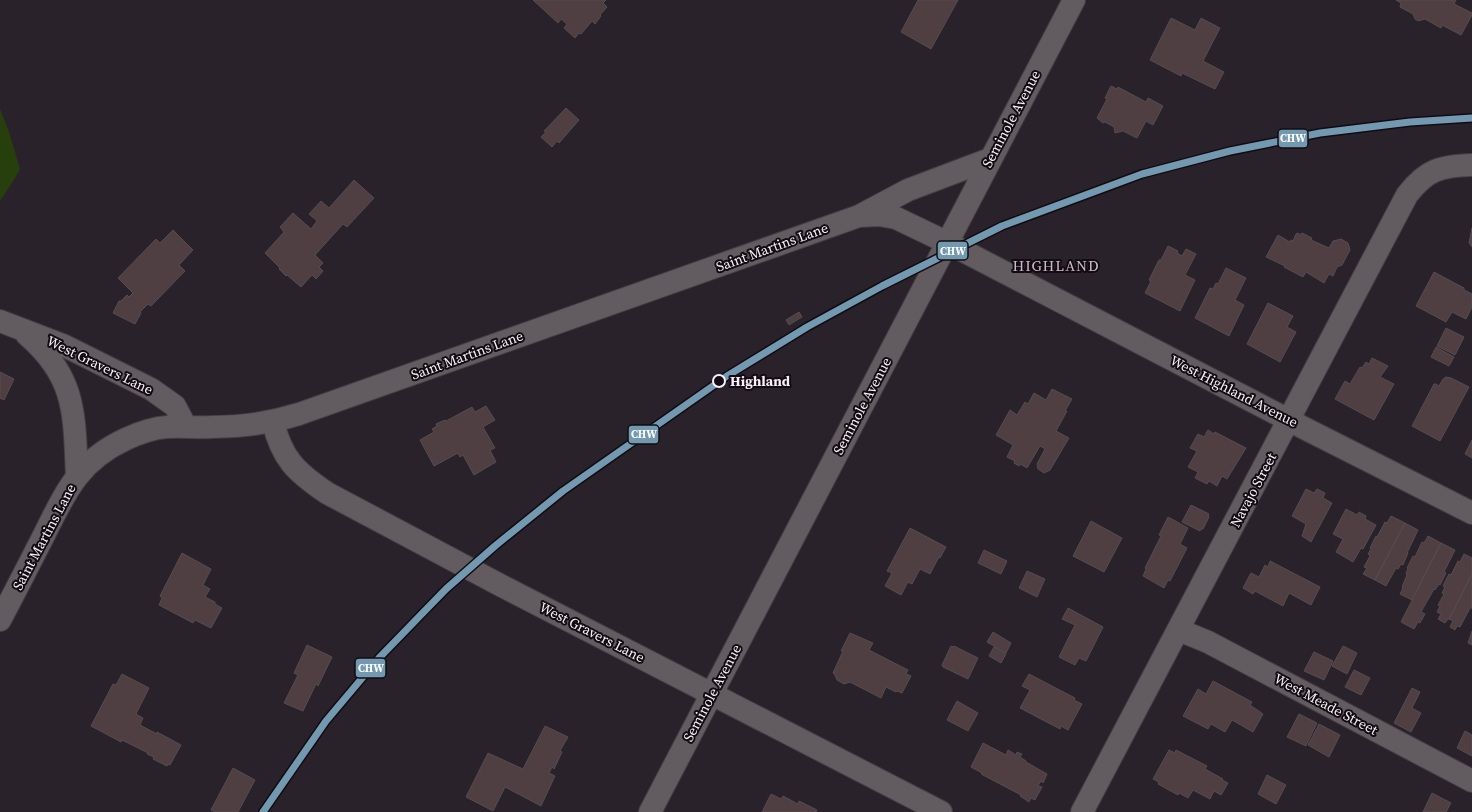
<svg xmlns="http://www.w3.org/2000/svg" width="1472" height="812" viewBox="0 0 1472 812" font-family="'Source Serif 4',serif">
	<rect width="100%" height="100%" fill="#2a222a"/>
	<path fill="#273f0d" d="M0 109 9 132 20 169 15 178 0 201Z"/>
	<path fill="#4f3f43" stroke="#554c50" d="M533 0H606L603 3 607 7 600 15 601 16 595 24 592 21 581 34 579 33 575 38 564 28 567 24 561 19 558 23Z
		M918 0H958L931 49 901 32Z
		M1396 0H1456L1454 4 1472 13V15L1461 35 1442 25 1441 28 1425 19 1418 21 1415 19 1413 14 1400 7 1401 3Z
		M1171 18 1195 30 1201 18 1220 28 1203 61 1224 72 1215 89 1182 73 1181 76 1150 60Z
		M1111 86 1117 89 1118 87 1146 102 1148 98 1163 106 1153 125 1146 121 1137 138 1123 131 1115 133 1114 127 1105 122 1103 123 1097 118 1107 99 1105 98Z
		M566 108 579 120 559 143 557 141 552 147 541 137 546 132 544 131Z
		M354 180 374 198 347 227 343 224 315 255 323 263 319 267 323 271 316 279 312 275 301 287 287 275 286 276 279 269 280 268 265 253 284 232 280 227 293 213 311 229 317 221 309 214 321 201 329 208Z
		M1472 228V247L1469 243Z
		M173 230 193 250 179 265 185 271 151 306 148 304 140 312 141 313 135 324 113 313 119 301H121L127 295 129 297 133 293 118 278 156 239 160 243Z
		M1298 233 1301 235 1302 233 1312 238 1311 240 1329 248 1333 241 1341 239 1348 243 1350 250 1342 265 1337 267 1333 276 1329 274 1324 283 1306 272 1303 277 1284 267 1285 266 1266 257 1278 235 1290 242 1291 240 1293 241 1296 234Z
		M1168 246 1178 251 1177 253 1182 256 1186 249 1196 254 1185 275 1195 280 1180 311 1145 293 1151 281 1149 280 1159 260H1161Z
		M1226 268 1246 278 1235 300 1244 305 1229 336 1195 318 1210 288 1213 289 1216 283 1218 284Z
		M1434 272 1464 288V290L1472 294V307L1466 319 1452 312 1446 322 1416 306Z
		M1268 303 1293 316 1287 327 1296 332 1280 362 1247 344Z
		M799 312 802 317 789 325 786 320Z
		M1446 328 1464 337 1455 355 1437 346Z
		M1436 347 1454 357 1449 366 1431 357Z
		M1372 358 1388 366 1380 377 1394 384 1374 420 1335 399 1345 381 1350 384 1360 367 1362 368 1366 362 1369 364Z
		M0 372 14 379 4 400 0 398Z
		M1446 377 1451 378 1469 387 1440 441 1412 426 1434 384H1436L1439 386 1443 379Z
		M1052 389 1072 399 1065 411H1067L1056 431 1069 438 1050 470 1044 473 1038 469 1037 464 1045 449 1040 446 1027 468 1020 464 1019 466 1014 463 1015 461 1007 457 1013 445 996 435 1010 410 1017 415 1025 402 1028 404 1034 393 1046 400Z
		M486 406 495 420 483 427 495 448 490 450 496 462 474 475 463 455 460 457 458 453 434 466 420 440 434 432 432 429 437 426 436 424 445 420 446 421 472 407 475 412Z
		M1208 430 1214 434 1215 432 1246 448 1227 479 1222 476 1217 486 1209 481 1207 484 1195 478 1198 472 1188 467 1197 451 1190 448 1198 434 1204 437Z
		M1472 440V458L1465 454Z
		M1306 489 1314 493 1317 489 1325 493 1323 498 1332 503 1311 542 1302 536 1306 524 1292 516Z
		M1191 505 1209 514 1208 516 1209 517 1203 529H1201L1200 531 1182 522Z
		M1346 509 1357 515 1359 512 1366 516 1365 519 1376 525 1363 549 1361 548 1353 562 1336 552 1343 539 1333 534Z
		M1391 516 1405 523 1375 580 1363 574 1367 568 1364 567 1370 556 1368 554 1371 549 1370 548 1376 536 1377 537 1385 522 1387 523Z
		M1168 517 1188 528 1180 544 1187 548 1170 581 1168 580 1164 588 1143 576 1146 569 1145 568 1161 536 1159 535Z
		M1091 521 1122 538 1104 572 1073 556Z
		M1405 523 1418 530 1407 553H1408L1403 565 1401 564 1398 569 1396 568 1386 586 1375 580Z
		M910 528 946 547 940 558 939 557 930 574 920 569 912 584 908 582 901 595 885 586 892 573 887 571Z
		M1428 536 1441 543 1412 600 1400 594 1403 588 1402 587 1407 575 1406 574 1408 568H1407L1413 556 1415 557 1422 542 1424 543Z
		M1441 543 1455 550 1444 572 1446 573 1440 585 1439 584 1435 590 1434 589 1421 612 1425 614 1420 623 1418 622 1414 629 1401 622Z
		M984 550 1007 561 1001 574 978 563Z
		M182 553 211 569 203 585 210 589 205 597 215 602V604L222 608 211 628 195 620 193 623 159 605 162 598 160 596Z
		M1464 554 1472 558V574L1449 619H1448L1445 623 1438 619 1441 614 1437 612 1440 606 1438 605 1444 594 1442 593 1445 587 1443 586 1449 574 1451 575 1458 561 1460 562Z
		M1270 561 1320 587 1311 605 1289 593 1283 606 1255 591 1253 594 1243 588 1251 573 1259 577 1265 565 1268 567Z
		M1027 571 1045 579 1037 597 1019 588Z
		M1472 574V608H1470L1460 627 1457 626 1455 630 1450 627 1453 621 1449 619Z
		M1068 608 1103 627 1086 661 1079 658 1075 665 1059 657 1075 625 1062 619Z
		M1472 631V645L1468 643Z
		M993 632 1011 643 1006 653 987 642Z
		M850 633 873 643 869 650 908 670 906 674 911 676 902 693 897 691 896 692 886 687 881 698 850 682 844 684 837 680 835 675 833 673 843 651H841Z
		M307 645 332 657 318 686 316 684 303 711 284 703 298 675 294 673Z
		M951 646 953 647 954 646 978 658 968 679 943 667 942 665Z
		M1343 646 1357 653 1347 674 1332 666Z
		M994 647 1006 654 1001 663 989 656Z
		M1314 652 1333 661 1324 680 1304 671Z
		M1354 670 1370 678 1361 695 1345 687Z
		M122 674 149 688 136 714 143 718 140 725 157 734V732L181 745 170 765 168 764 167 766 153 759 154 757 147 754 148 753 122 740 121 742 91 726 113 684 116 685Z
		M1029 674 1075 698 1074 700 1082 704 1068 730 1061 726 1060 729 1020 708 1030 690 1022 686Z
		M1213 681 1252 702 1250 705 1263 714 1253 732 1232 720 1225 732 1211 724 1208 729 1183 716 1198 689 1206 694Z
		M1412 688 1420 692 1412 708 1421 713 1411 732 1394 723Z
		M957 701 978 713 968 731 947 720Z
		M1299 714 1317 723 1306 746 1287 737Z
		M1319 724 1340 735 1329 757 1308 745Z
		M545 726 568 737 560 751 562 752 554 769 552 767 549 773 555 776 541 806 505 787 493 811 466 797 488 753 523 769Z
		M1465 731 1472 735V756L1457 748Z
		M983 743 1006 755 1008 750 1016 755 1017 752 1022 754 1020 757 1026 761V762L1047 774 1043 783 1041 781 1038 786 1042 787 1035 800 1031 798 1029 802 1020 796 1021 795 981 774 982 773 971 767Z
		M1169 750 1175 753 1176 750 1207 766 1205 769 1223 779 1222 780 1228 783 1221 795 1214 791 1210 799 1193 790 1188 798 1179 793 1178 795 1158 784 1159 782 1153 779Z
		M233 768 255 780 238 812H215L211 810Z
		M1267 775 1286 785 1276 804 1258 794Z
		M1432 793 1451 803 1446 812H1423Z
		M771 794 781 799 783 796 798 804 799 801 817 810 816 812H762Z"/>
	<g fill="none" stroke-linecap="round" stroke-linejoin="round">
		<defs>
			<path id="minor" d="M861 215 908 190 990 159
				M0 321 65 346 151 389 175 406 186 427
				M27 335C77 378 74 415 77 476
				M273 422C282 459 296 472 327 493L502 586 941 812
				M0 620C14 594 27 568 41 541 64 496 76 462 126 439 139 433 152 428 167 427 182 426 197 428 212 427 243 427 270 423 299 414L859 216 879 215 896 218 948 243 1304 428 1472 513
				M1179 630 1208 642 1472 781
				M650 812 1074 0
				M1082 812 1407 195C1427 169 1441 166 1472 165"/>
		</defs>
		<use href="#minor" stroke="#443d44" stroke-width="24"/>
		<use href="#minor" stroke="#625c61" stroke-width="22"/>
		<defs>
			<path id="rail-1" d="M263 812 326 721 379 658 446 589 495 546 563 491 727 376 807 327 882 286 1002 226 1142 174 1230 151 1320 133 1410 122 1472 118"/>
		</defs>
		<use href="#rail-1" stroke="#120c12" stroke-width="10"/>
		<use href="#rail-1" stroke="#7299b0" stroke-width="7"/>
	</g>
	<circle fill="#120c12" stroke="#faf0f9" stroke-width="2" cx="719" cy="381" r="6"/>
	<g text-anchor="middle" stroke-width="4" stroke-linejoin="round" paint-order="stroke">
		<g font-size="14" fill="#faf0f9" stroke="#120c12">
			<text transform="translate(1011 119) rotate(-62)" y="5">Seminole Avenue</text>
			<text transform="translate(772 247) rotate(-20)" y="5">Saint Martins Lane</text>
			<text transform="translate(467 355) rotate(-20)" y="5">Saint Martins Lane</text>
			<text transform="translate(100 365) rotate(26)" y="5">West Gravers Lane</text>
			<text transform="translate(1234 391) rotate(27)" y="5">West Highland Avenue</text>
			<text transform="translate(862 406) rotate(-62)" y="5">Seminole Avenue</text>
			<text transform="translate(1253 490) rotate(-62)" y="5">Navajo Street</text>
			<text transform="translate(44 537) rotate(-62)" y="5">Saint Martins Lane</text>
			<text transform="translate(592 632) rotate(27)" y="5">West Gravers Lane</text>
			<text transform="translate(712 693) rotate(-62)" y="5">Seminole Avenue</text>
			<text transform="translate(1326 704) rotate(28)" y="5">West Meade Street</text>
		</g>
		<g font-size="14" font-weight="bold" fill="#faf0f9" stroke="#120c12" text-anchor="start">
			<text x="730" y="386">Highland</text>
		</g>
		<g font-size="15" letter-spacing="1" fill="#cebacc" stroke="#120c12">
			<text x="1056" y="271">HIGHLAND</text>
		</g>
	</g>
	<g stroke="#120c12" stroke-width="1.5">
		<rect x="1278" y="129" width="30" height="19" rx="4" fill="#7299b0"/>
		<rect x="937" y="241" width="31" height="19" rx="4" fill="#7299b0"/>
		<rect x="628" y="425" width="31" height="19" rx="4" fill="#7299b0"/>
		<rect x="355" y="658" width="31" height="20" rx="4" fill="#7299b0"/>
	</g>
	<g font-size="11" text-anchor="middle" font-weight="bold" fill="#fff">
		<text x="1293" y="142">CHW</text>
		<text x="953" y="255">CHW</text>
		<text x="644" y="438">CHW</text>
		<text x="371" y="672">CHW</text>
	</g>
</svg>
